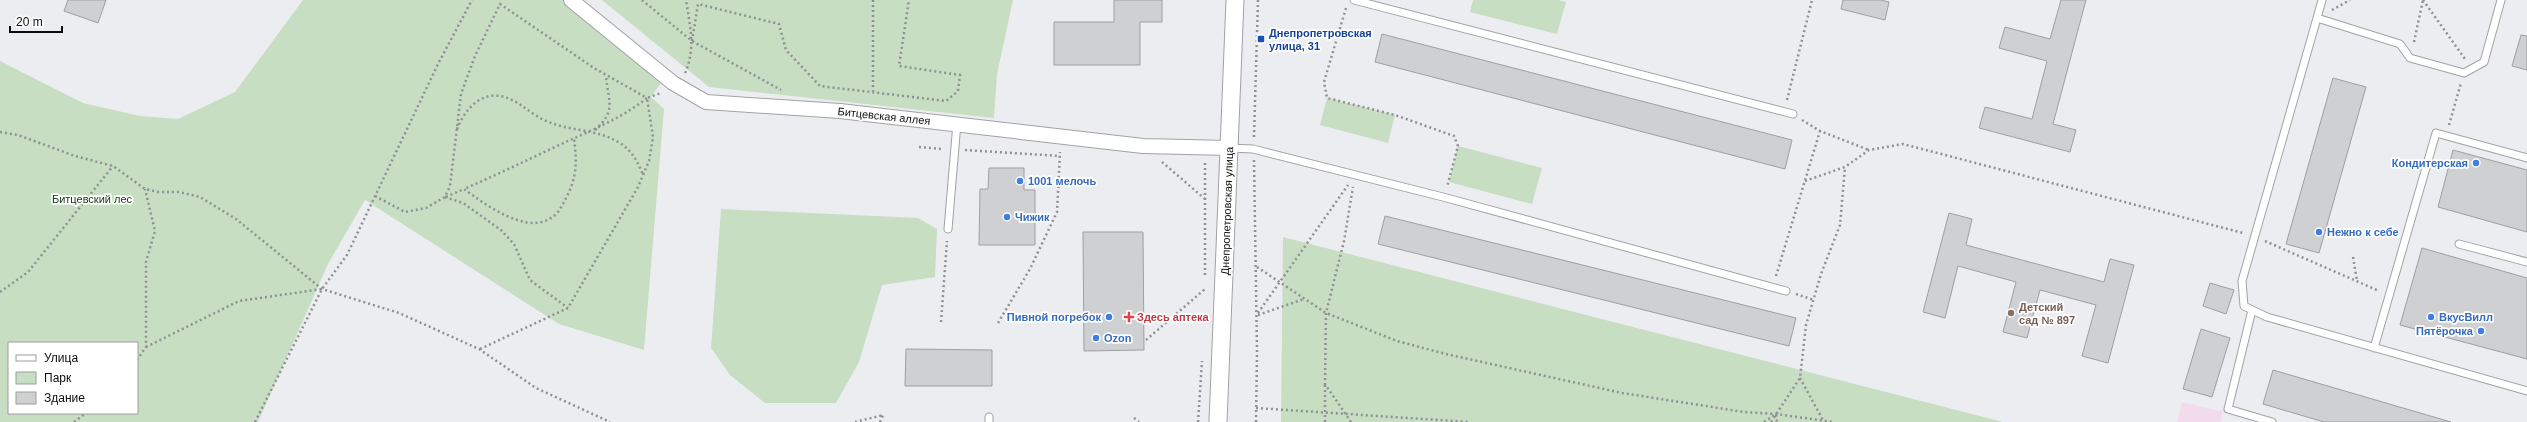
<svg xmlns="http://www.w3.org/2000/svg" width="2527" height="422" viewBox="0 0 2527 422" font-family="Arial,sans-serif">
	<rect width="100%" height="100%" fill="#ecedf0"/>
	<path fill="#f2dceb" d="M2182 402 2223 412 2221 422H2177Z"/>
	<path fill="#c7dec3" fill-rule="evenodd" d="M303 0H563L663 80 651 97 664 109 644 350 559 324 365 200 328 264 258 422H0V61L83 103 140 116 178 119 235 92ZM9 343H137V413H9Z
		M602 0H1013L997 74 994 118 709 87Z
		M1473 0H1558L1566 2 1557 34 1470 12Z
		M1327 98 1395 115 1388 143 1320 125Z
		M1458 146 1542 168 1532 204 1449 182Z
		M721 209 918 218 937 229 935 277 882 285 859 362 836 403H765L730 375 711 348Z
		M1283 237 2003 422H1281Z"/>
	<path fill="#ced0d2" stroke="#9e9fa2" d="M68 0H106L98 23 64 11Z
		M1114 0H1162V22H1140V65H1054V22H1114Z
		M1843 0H1881L1889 2 1885 20 1841 9Z
		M2061 0H2086L2053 124 2076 130 2070 152 1979 128 1985 107 2032 119 2047 61 1999 48 2005 27 2050 39Z
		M1382 34 1792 140 1785 169 1375 62Z
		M2521 35 2527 36V70L2512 66Z
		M2333 78 2366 87 2319 253 2286 244Z
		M2453 150 2527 170V232L2438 207Z
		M989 168H1024V190H1035V245H979L980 189H988Z
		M1949 213 1972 219 1966 245 2104 282 2110 259 2134 265 2108 363 2082 356 2096 305 2040 290 2027 338 2003 332 2016 282 1958 266 1945 318 1923 312Z
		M1385 216 1796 318 1789 346 1378 244Z
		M1083 232H1143L1144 350 1084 351Z
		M2422 248 2527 278V359L2400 325Z
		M2210 283 2234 290 2226 314 2203 306Z
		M2201 329 2230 338 2212 397 2183 389Z
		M906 349 992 350V386H905Z
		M2273 370 2451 422H2324L2263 404Z"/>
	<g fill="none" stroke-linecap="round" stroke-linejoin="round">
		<defs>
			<path id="service" d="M1354 0 1793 114
				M2501 0 2484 62 2464 73 2410 58 2400 44 2317 18 2242 281 2244 306 2267 317 2527 391
				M2317 18 2322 0
				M1230 148 1253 149 1443 197 1786 291
				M948 229 957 123
				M2459 244 2527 262
				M2252 310 2228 409 2272 422
				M2374 348 2436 133 2527 158
				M989 417V422"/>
			<path id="minor" d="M571 0 673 83 706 102 840 111 1143 146 1230 148"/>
			<path id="tertiary" d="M1218 422 1235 0"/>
		</defs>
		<use href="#service" stroke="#a1a2a4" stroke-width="9"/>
		<use href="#minor" stroke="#a1a2a4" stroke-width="16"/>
		<use href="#tertiary" stroke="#a1a2a4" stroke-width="19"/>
		<path stroke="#8f9092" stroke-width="2.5" stroke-dasharray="2 3" stroke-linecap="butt" d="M642 0 692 41 781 90
			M873 0V91
			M2423 0 2465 59
			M1346 8 1324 82 1327 98 1395 115 1454 136 1458 146 1447 187
			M2332 10 2350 0
			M692 41 698 4 779 24 786 50 820 86 946 101 958 91 960 75 899 66 909 0
			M2414 42 2423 0
			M685 73C696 49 690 26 686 0
			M1787 100 1812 0
			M1802 120 1820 131 1869 150
			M2449 125 2461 83
			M457 129C463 115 473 99 490 96 511 93 525 110 542 119 567 132 596 128 620 143 632 151 638 162 643 175
			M595 130C617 110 608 102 606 76
			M0 132 18 135 75 156 113 166 145 189 158 192H179L200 197 236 219 322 289 399 313 479 349 536 388 610 422
			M1254 137 1258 0
			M919 147 942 149
			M965 150 1060 156
			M1254 160 1257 351 1256 422
			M1162 162 1205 199
			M1205 163V276
			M1805 181 1845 167 1869 150 1903 144 2243 233
			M375 196 405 212 426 208 445 197 450 186 461 94 475 56 500 4 594 68 647 98C618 121 586 132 553 148 523 162 494 176 464 189 483 203 525 234 549 219 558 215 562 206 566 198 577 178 577 161 574 139
			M445 197 463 203 501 230 514 244 530 280 568 308
			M446 197 464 189
			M2265 241 2379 291
			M2353 257 2357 281
			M1257 267 1326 313 1397 341 1446 354 1622 393 1744 412 1776 414 1833 422
			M1776 276 1820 131
			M0 292 28 272 113 166
			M1796 294 1814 300
			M1258 313 1348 185
			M1258 315 1304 299
			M941 322 947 241
			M998 323 1030 269 1057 212 1060 152
			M1146 340 1205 289
			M146 347 239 301 322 289
			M480 349 568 308 638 187 649 161 653 137 647 98 661 93
			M137 360 146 347V262L155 231 145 189
			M1800 378 1824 422
			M1256 408 1469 422
			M1134 418 1139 422
			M74 422 86 413
			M255 422 322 289 347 255 438 64 472 0
			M855 422 883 415
			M880 422 883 415
			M1198 422 1202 361
			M1325 422V385
			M1351 422 1325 384 1326 313 1344 241 1353 187
			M1764 422 1776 414 1777 422
			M1771 422 1800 378 1806 325 1821 274 1840 225 1845 167"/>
		<use href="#service" stroke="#fff" stroke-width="7"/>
		<use href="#minor" stroke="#fff" stroke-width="14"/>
		<use href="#tertiary" stroke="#fff" stroke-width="17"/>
	</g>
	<rect fill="#1a4fb4" stroke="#fff" stroke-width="1.5" x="1257" y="35" width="8" height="8" rx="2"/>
	<g fill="#3f7fe0" stroke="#fff" stroke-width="1.5">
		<circle cx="2476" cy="163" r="4"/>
		<circle cx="1020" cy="181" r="4"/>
		<circle cx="1007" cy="217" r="4"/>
		<circle cx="2319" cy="232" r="4"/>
		<circle cx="1109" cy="317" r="4"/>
		<circle cx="2431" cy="317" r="4"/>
		<circle cx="2481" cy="331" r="4"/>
		<circle cx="1096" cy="338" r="4"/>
	</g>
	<circle fill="#8d6e63" stroke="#fff" stroke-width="1.5" cx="2011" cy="313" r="4"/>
	<path fill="#e0444e" stroke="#fff" stroke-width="1.5" d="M1127 311h4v4h4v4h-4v4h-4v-4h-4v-4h4z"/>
	<g text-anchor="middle" stroke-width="3.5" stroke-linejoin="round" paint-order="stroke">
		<g font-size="11" font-weight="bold" fill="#164399" stroke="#fff" text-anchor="start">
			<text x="1269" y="37">Днепропетровская<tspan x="1269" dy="13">улица, 31</tspan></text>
		</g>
		<g font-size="11" fill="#0c0c0d" stroke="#fff">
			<text transform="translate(884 116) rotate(6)" y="4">Битцевская аллея</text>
			<text transform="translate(1227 211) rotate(-88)" y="4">Днепропетровская улица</text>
		</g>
		<g font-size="11" font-weight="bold" fill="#366cbe" stroke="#fff" text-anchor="start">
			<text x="2468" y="167" text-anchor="end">Кондитерская</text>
			<text x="1028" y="185">1001 мелочь</text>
			<text x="1015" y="221">Чижик</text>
			<text x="2327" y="236">Нежно к себе</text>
			<text x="1101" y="321" text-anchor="end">Пивной погребок</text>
			<text x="2439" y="321">ВкусВилл</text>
			<text x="2473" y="335" text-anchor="end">Пятёрочка</text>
			<text x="1104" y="342">Ozon</text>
		</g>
		<g font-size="11" fill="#143a0e" stroke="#fff">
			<text x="92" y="203">Битцевский лес</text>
		</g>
		<g font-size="11" font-weight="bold" fill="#785e54" stroke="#fff" text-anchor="start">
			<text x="2019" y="311">Детский<tspan x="2019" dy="13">сад № 897</tspan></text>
		</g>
		<g font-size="11" font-weight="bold" fill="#be3a42" stroke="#fff" text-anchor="start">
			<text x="1137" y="321">Здесь аптека</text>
		</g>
	</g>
	<rect x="8" y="342" width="130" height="72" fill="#ffffff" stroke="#9e9e9e"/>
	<rect x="16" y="355" width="20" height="6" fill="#ffffff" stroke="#9e9e9e"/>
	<text x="44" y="362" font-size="12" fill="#0c0c0d">Улица</text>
	<rect x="16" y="372" width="20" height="12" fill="#c7dec3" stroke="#9e9e9e"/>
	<text x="44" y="382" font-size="12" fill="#0c0c0d">Парк</text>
	<rect x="16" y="392" width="20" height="12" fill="#ced0d2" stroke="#9e9e9e"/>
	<text x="44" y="402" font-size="12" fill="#0c0c0d">Здание</text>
	<path d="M10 26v6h52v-6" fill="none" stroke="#0c0c0d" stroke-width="2"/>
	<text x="16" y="26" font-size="12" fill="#0c0c0d" stroke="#ffffff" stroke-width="3" paint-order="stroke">20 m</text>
</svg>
